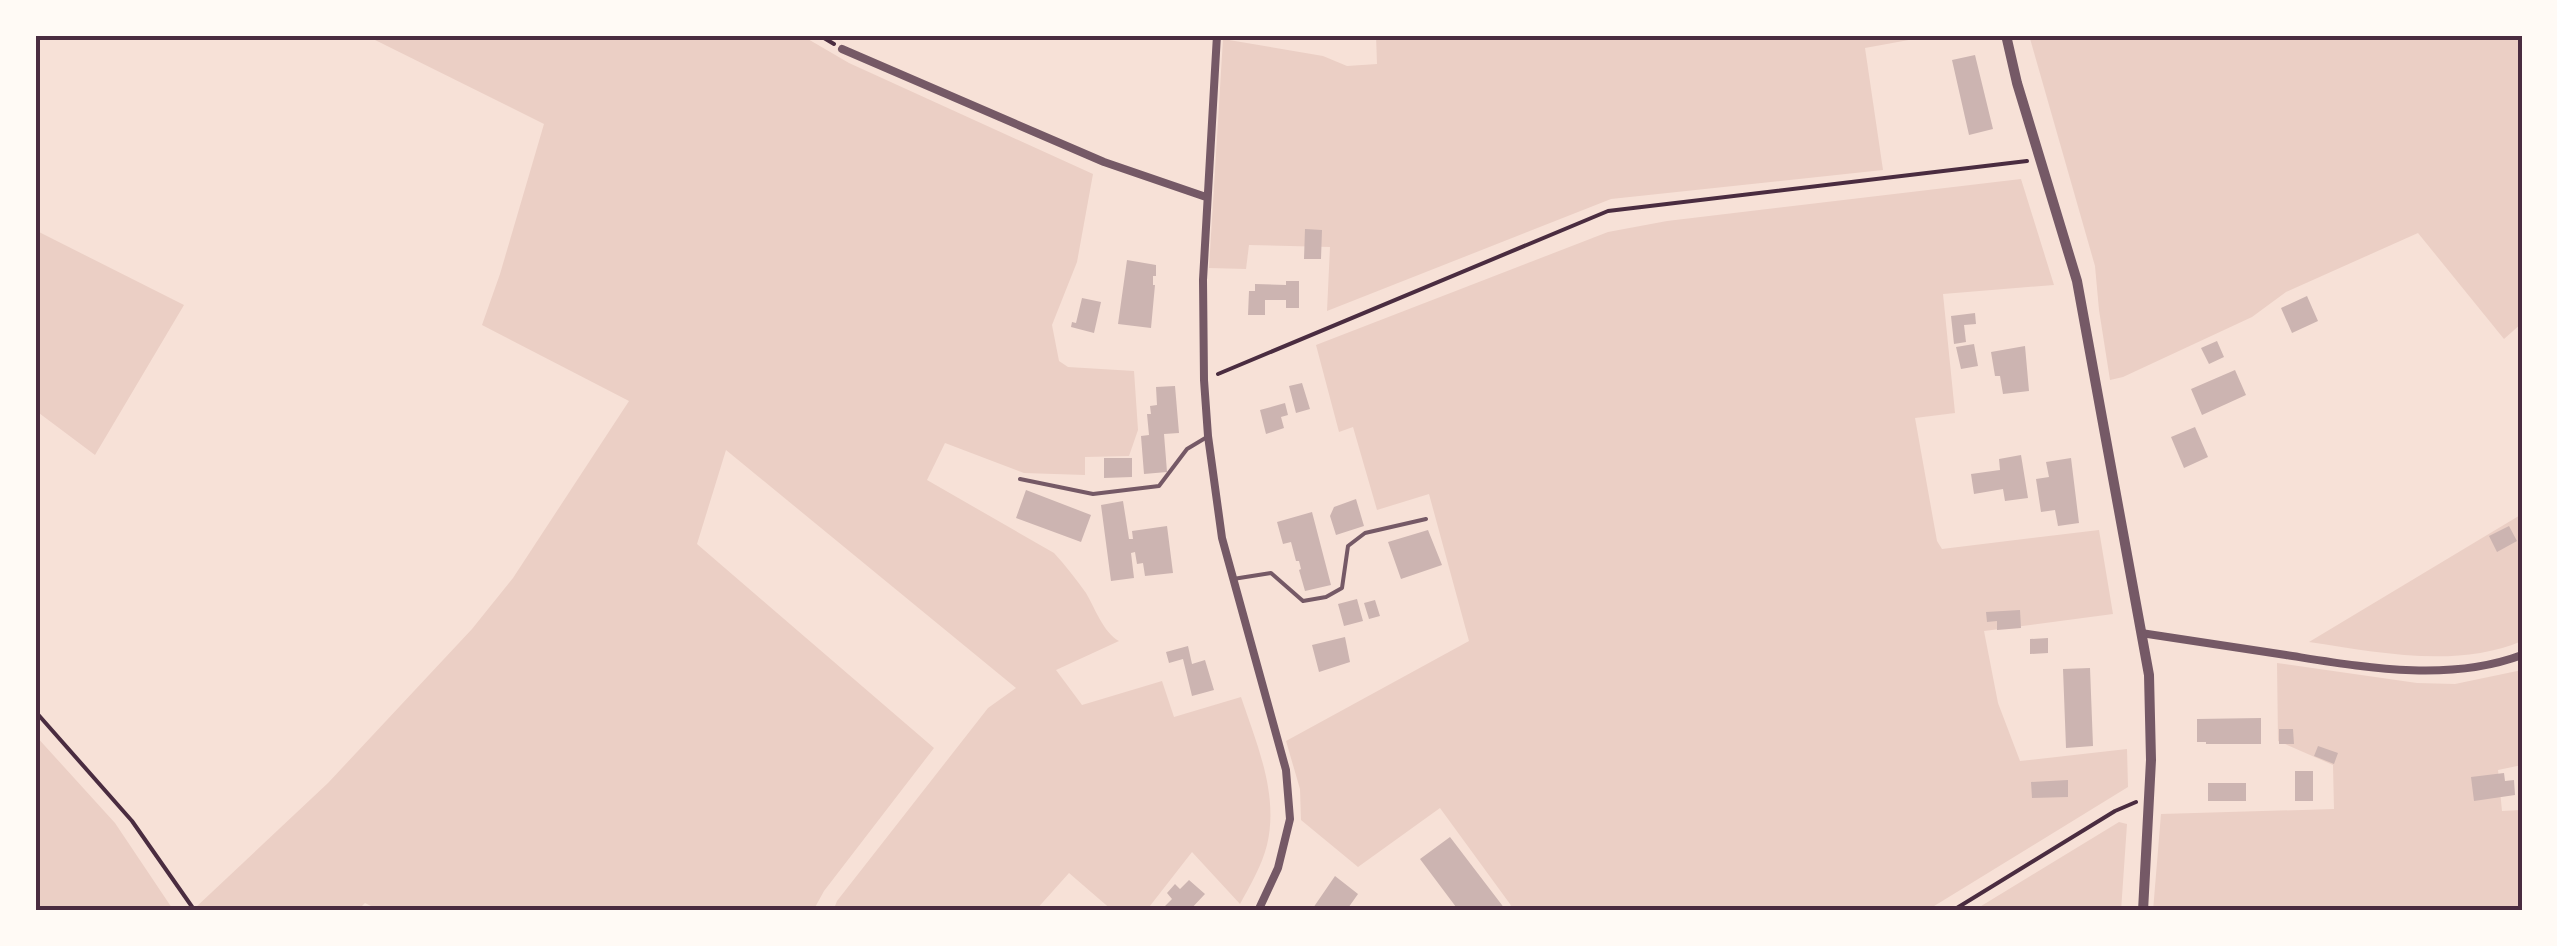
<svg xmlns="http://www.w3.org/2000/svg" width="2557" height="946" viewBox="0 0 2557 946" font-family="Mulish,sans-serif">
	<rect width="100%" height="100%" fill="#f7e1d7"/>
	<path fill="#ebcfc5" d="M365 35H801L849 63 1093 174 1077 262 1052 325 1059 361 1068 367 1134 371 1138 430 1129 456 1085 457V475L1024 473 945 443 927 480 1054 553C1066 566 1076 579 1086 593 1095 608 1103 632 1119 641L1056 670 1082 705 1162 681 1174 717 1241 697C1257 745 1279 794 1267 845 1262 865 1250 886 1240 904L1192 852 1146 911H1113L1069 873 1035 911H833L837 901 988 708 1016 688 726 450 697 544 934 748 824 891 813 911H381L365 903 357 911H197L195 908 328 783 472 629 513 578 629 401 482 325 500 274 544 124Z
		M1376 35H1936L1865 48 1883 170 1611 199 1327 311 1330 247 1249 245 1246 269 1209 268 1223 39 1323 56 1347 66 1377 64Z
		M2029 35H2522V323L2504 339 2418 233 2286 292 2252 317 2123 377 2110 380 2099 310 2095 266Z
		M2021 179 2054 285 1943 294 1955 413 1915 418 1937 541 1942 549 2099 530 2113 614 1984 631 1998 703 2020 761 2127 749 2128 787 1926 911H1513L1510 904 1440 808 1358 867 1301 820 1300 789 1286 741 1469 641 1429 494 1377 510 1353 427 1339 432 1316 345 1608 232 1667 221Z
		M35 230 184 305 95 455 35 410Z
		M2522 514V641C2456 669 2377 652 2309 642Z
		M2277 663 2417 683 2455 684 2522 670V765L2498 770 2502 811 2521 810 2522 911H2153L2161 814 2334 809 2333 765 2278 741Z
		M35 735 115 823 174 911H35Z
		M2119 822 2127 824 2121 911H1973Z"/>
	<path fill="#ccb4b1" d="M1975 55 1993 129 1969 135 1952 60Z
		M1305 229 1322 230 1321 259H1304Z
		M1127 260 1156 265V276H1153V285H1155L1151 328 1118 324Z
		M1286 281H1299V308H1286V300H1265V315H1248L1249 291H1255V284L1286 285Z
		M2307 296 2318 321 2292 333 2281 308Z
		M1082 298 1101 302 1094 333 1071 327 1072 322 1076 323Z
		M1975 313 1976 324 1964 325 1966 342 1954 344 1951 316Z
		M2217 341 2224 357 2209 364 2201 348Z
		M1974 344 1978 366 1961 369 1956 347Z
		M2025 346 2029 391 2003 394 2000 376H1995L1991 352Z
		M2235 370 2246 395 2202 415 2191 389Z
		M1302 383 1310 409 1296 413 1289 386Z
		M1175 386 1179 433 1164 434 1167 472 1144 474 1141 436 1149 435 1147 414H1151L1150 406 1157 405 1156 387Z
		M1285 403 1288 415 1281 417 1284 428 1266 434 1260 410Z
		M2195 427 2208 457 2184 468 2171 437Z
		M2021 455 2028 498 2005 501 2003 489 1974 494 1971 474 2000 470 1999 459Z
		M1104 458H1132V477L1104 478Z
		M2071 458 2079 523 2058 526 2055 510 2041 512 2036 479 2049 477 2046 462Z
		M1026 490 1091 515 1081 542 1016 518Z
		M1356 499 1364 526 1336 535 1330 516 1334 507Z
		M1123 501 1129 539H1133L1132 531 1167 526 1173 573 1145 576 1143 563 1137 564 1135 552 1131 553 1134 578 1111 581 1101 505Z
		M1312 512 1331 585 1305 591 1299 570 1301 569 1299 561H1296L1291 542 1283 544 1277 522Z
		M2509 526 2517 541 2497 552 2489 536Z
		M1428 530 1442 565 1401 579 1388 542Z
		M1357 599 1363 621 1344 626 1338 604Z
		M1375 600 1380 616 1369 619 1364 603Z
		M2020 610 2021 628 1997 630V621L1987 622 1986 612Z
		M1345 637 1350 662 1319 672 1312 645Z
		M2048 638V653L2030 654V639Z
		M1188 646 1192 664 1205 660 1214 690 1192 696 1183 659 1169 663 1166 652Z
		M2090 668 2093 746 2066 748 2063 669Z
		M2261 718V744H2206V742H2197V719Z
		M2279 729H2293L2294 744H2279Z
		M2318 746 2338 753 2334 764 2314 756Z
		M2295 771H2313V801H2295Z
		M2504 773 2505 781 2514 780 2515 795 2474 801 2471 777Z
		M2068 780V797L2032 798 2031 782Z
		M2208 783H2246V801H2208Z
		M1450 837 1505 909 1502 911H1459L1420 859Z
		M1335 876 1358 894 1346 911H1311Z
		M1189 880 1205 894 1189 911H1171L1165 906 1172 899 1167 893 1175 884 1180 889Z"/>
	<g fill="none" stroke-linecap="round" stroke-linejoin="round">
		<path stroke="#4a2c40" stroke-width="4" d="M819 35 834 44
			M1218 374 1608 211 2027 161
			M35 711 132 821 195 911
			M1952 911 2115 811 2136 802"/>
		<path stroke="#755966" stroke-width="4" d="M1020 479 1093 494 1159 486 1187 449 1207 437
			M1233 579 1271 573 1303 601 1326 597 1342 588 1348 546 1365 533 1426 519"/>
		<path stroke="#755966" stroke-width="8" d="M1217 35 1203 280 1204 380 1208 436 1222 538 1286 770 1290 819 1278 868 1258 911
			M842 49 1104 162 1206 197
			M2141 633C2189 640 2238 648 2286 655 2363 667 2447 683 2522 655"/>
		<path stroke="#755966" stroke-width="10" d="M2006 35 2017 83 2077 281 2149 675 2151 760 2143 911"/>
	</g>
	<rect width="2557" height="946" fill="none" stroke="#fffaf5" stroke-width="75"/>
	<rect x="38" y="38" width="2482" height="870" fill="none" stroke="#4a2c40" stroke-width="4"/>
</svg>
